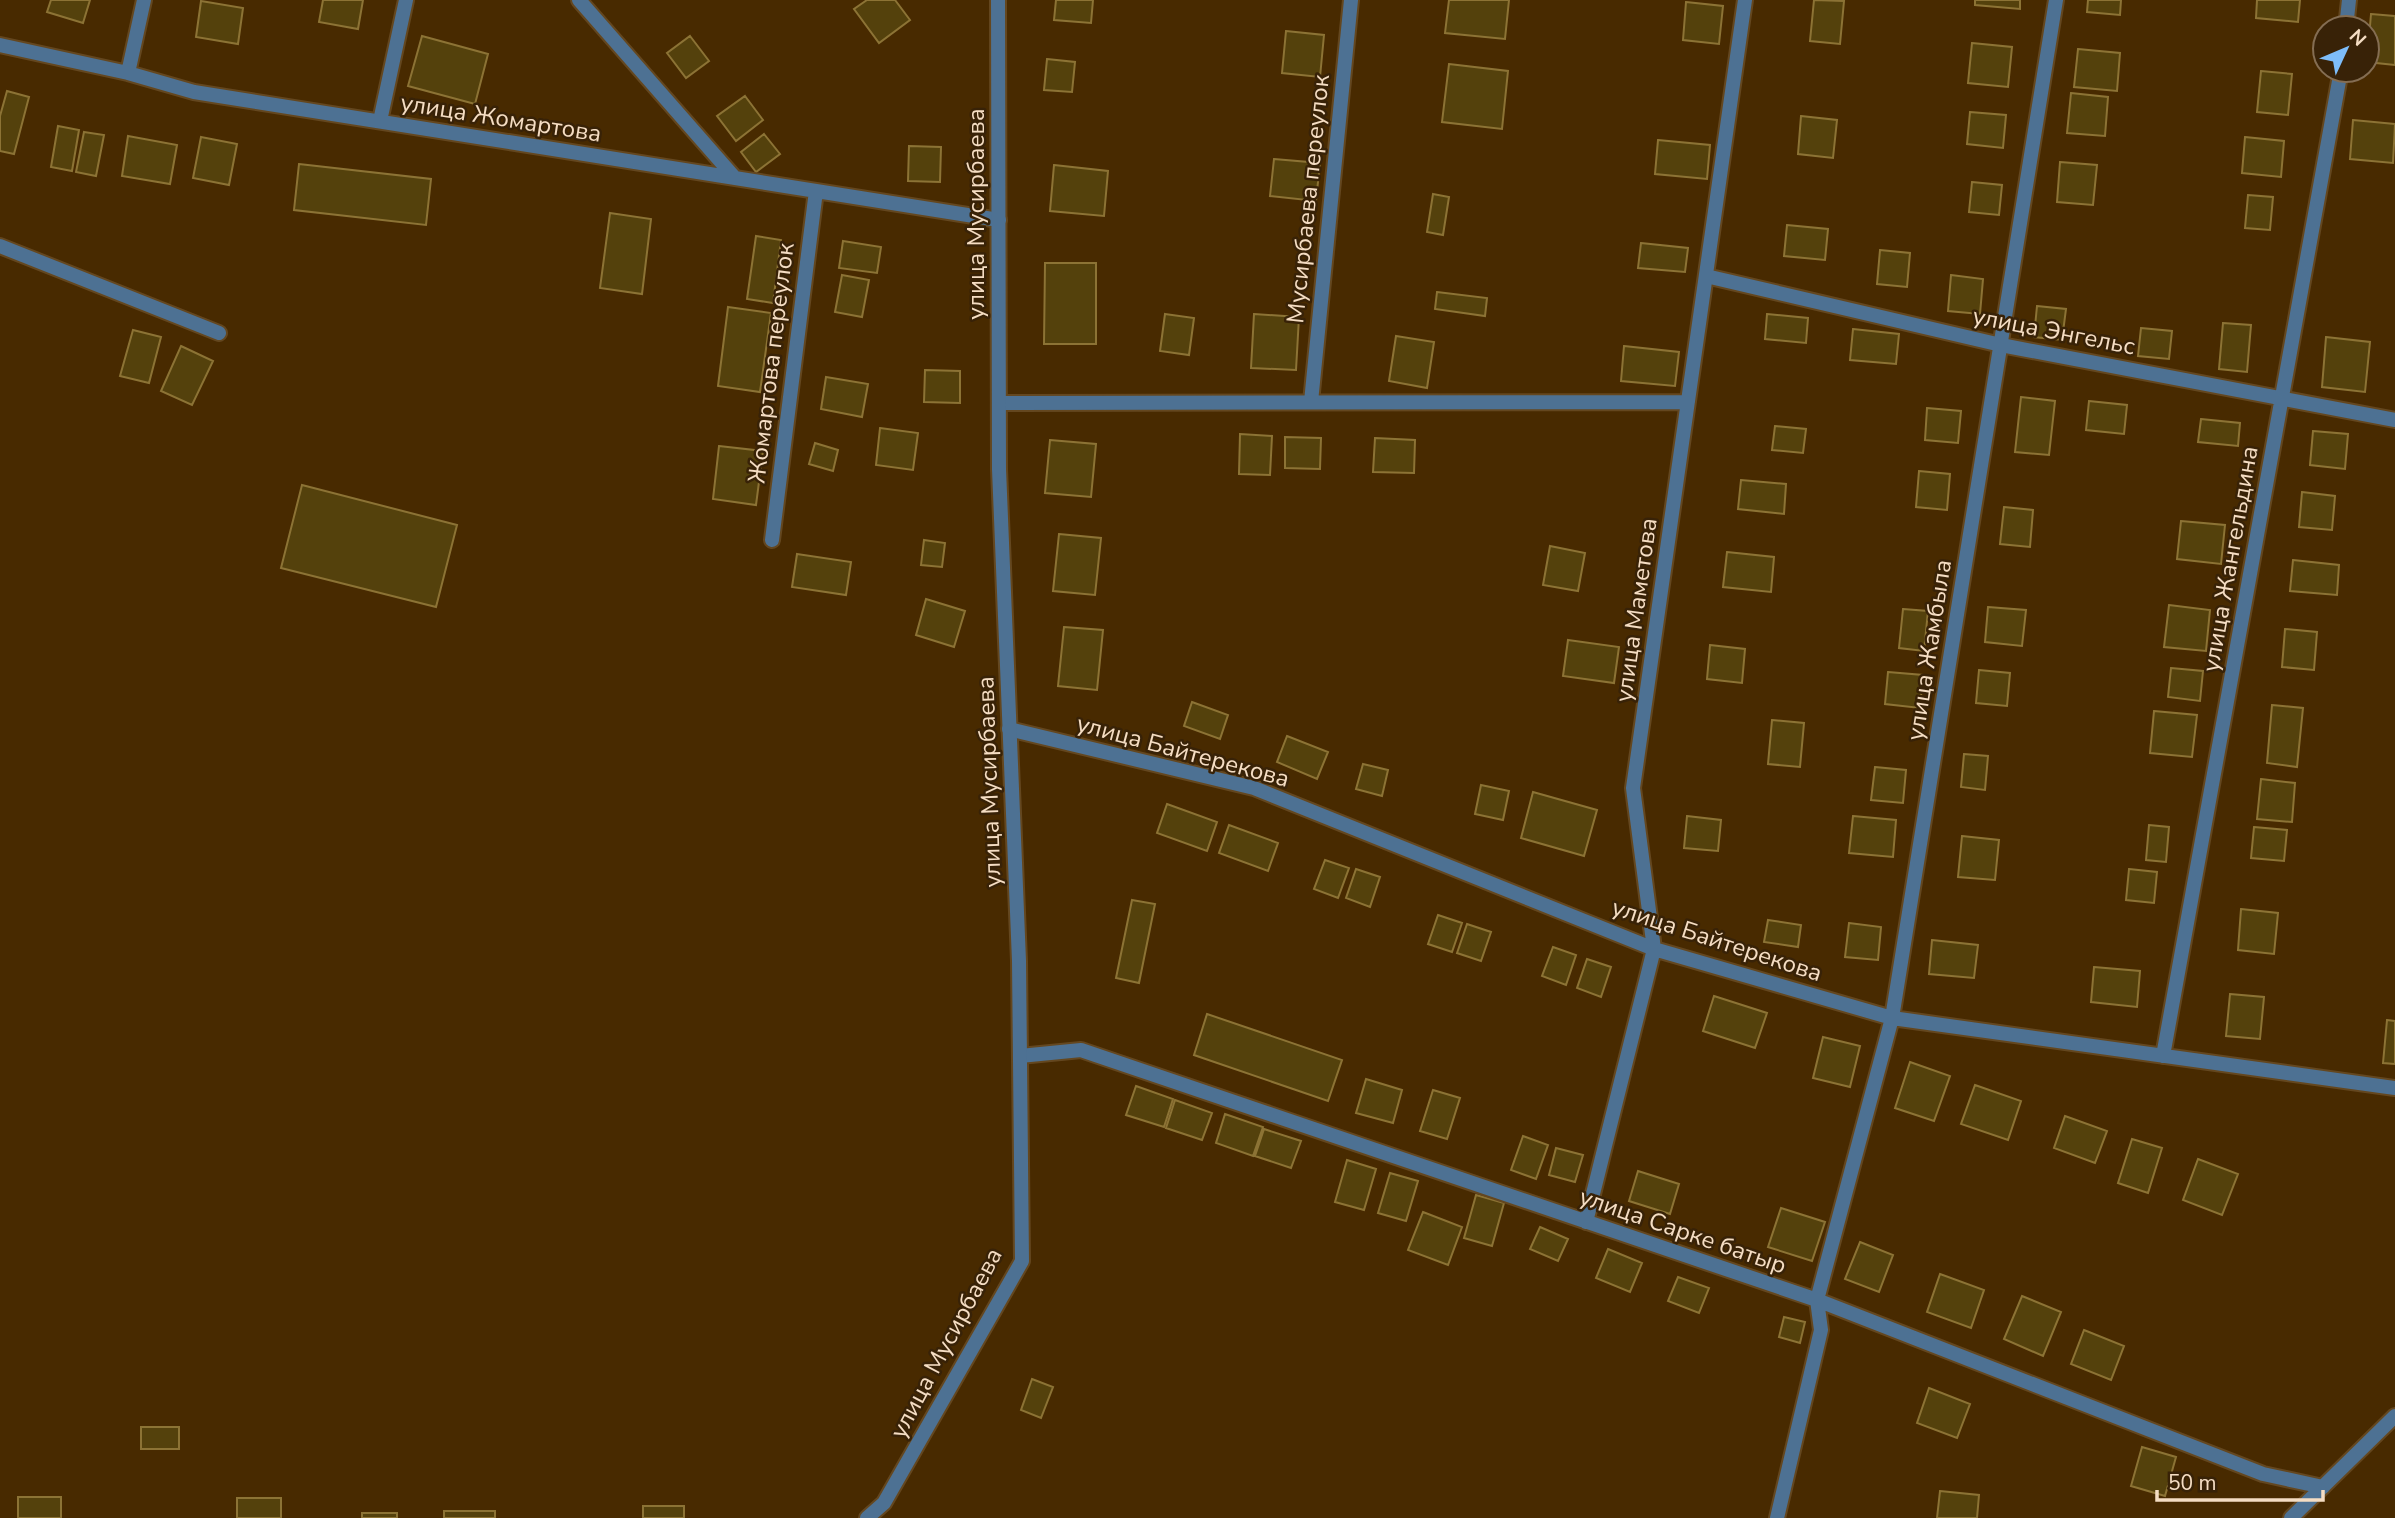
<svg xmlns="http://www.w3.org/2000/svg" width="2395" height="1518" viewBox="0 0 2395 1518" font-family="'Nunito Sans',sans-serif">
	<rect width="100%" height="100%" fill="#482a00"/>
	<path fill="#54410c" stroke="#8c7335" stroke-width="2" d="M51 0H90L83 23 47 12Z
		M323 0H363L358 29 319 22Z
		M867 0H895L910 20 879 43 854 9Z
		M1056 0H1093L1091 23 1054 20Z
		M1449 0H1509L1505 39 1445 33Z
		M1814 0 1844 1 1840 44 1810 41Z
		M1975 0H2020V9L1975 5Z
		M2088 0H2121L2120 15 2087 12Z
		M2257 0H2300L2298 22 2256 18Z
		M201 1 243 8 238 44 196 37Z
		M1686 2 1723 6 1719 44 1683 40Z
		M2371 14 2395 16V65L2367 62Z
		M1286 31 1324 35 1320 77 1282 73Z
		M422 36 488 54 475 104 408 86Z
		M690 36 709 61 686 78 667 53Z
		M1972 43 2012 47 2008 87 1968 83Z
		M2078 49 2120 53 2117 91 2074 87Z
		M1047 59 1075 62 1072 92 1044 90Z
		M1449 64 1508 71 1502 129 1442 122Z
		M2261 71 2292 74 2288 115 2257 112Z
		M7 91 29 97 14 154 0 151V116Z
		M2071 93 2108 97 2105 136 2067 133Z
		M745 96 763 120 736 141 717 116Z
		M1970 112 2006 115 2003 148 1967 144Z
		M1801 116 1837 120 1833 158 1798 154Z
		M2353 120 2395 124 2393 163 2350 159Z
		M58 126 79 130 72 171 51 167Z
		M84 132 104 135 96 176 76 172Z
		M764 134 780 154 756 172 741 152Z
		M128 136 177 145 170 184 122 176Z
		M201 137 237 144 229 185 193 178Z
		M2245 137 2284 141 2281 177 2242 173Z
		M1658 140 1710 145 1707 179 1655 174Z
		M909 146 941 147 940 182 908 181Z
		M1274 159 1320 163 1316 201 1270 196Z
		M2060 162 2097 165 2093 205 2057 202Z
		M299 164 431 179 426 225 294 210Z
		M1054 165 1108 171 1104 216 1050 211Z
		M1972 182 2002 185 1999 215 1969 212Z
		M1433 194 1449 197 1443 235 1427 232Z
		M2248 195 2273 197 2270 230 2245 228Z
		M610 213 651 219 642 294 600 288Z
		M1787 225 1828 229 1825 260 1784 256Z
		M756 236 781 240 773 303 747 299Z
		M843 241 881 247 877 273 839 268Z
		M1641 243 1688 248 1685 272 1638 268Z
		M1880 250 1910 253 1907 287 1877 284Z
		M1045 263H1096V344H1044Z
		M842 275 869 280 862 317 835 312Z
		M1951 275 1983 279 1980 314 1948 311Z
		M1437 292 1487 298 1485 316 1435 309Z
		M2037 306 2066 309 2062 340 2034 337Z
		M728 307 771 313 760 392 718 386Z
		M1165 314 1194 318 1189 355 1160 351Z
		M1254 314 1299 317 1296 370 1251 368Z
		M1767 314 1808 318 1806 343 1765 339Z
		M2223 323 2251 325 2247 372 2219 369Z
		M2141 328 2172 331 2169 359 2138 356Z
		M1853 329 1899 334 1896 364 1850 360Z
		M133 330 161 337 149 383 120 376Z
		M1396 336 1434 342 1427 388 1389 381Z
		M2326 337 2370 342 2365 392 2322 387Z
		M181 346 213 361 192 405 161 391Z
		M1624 346 1679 352 1675 386 1621 381Z
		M925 370 960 371V403L924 402Z
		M826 377 868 384 862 417 821 409Z
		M2021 397 2055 401 2049 455 2015 452Z
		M2089 401 2127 405 2124 434 2086 430Z
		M1927 408 1961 411 1958 443 1925 440Z
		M2201 419 2240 423 2238 446 2198 442Z
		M1775 426 1806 429 1803 453 1772 450Z
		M880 428 918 433 913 470 876 465Z
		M2313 431 2348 434 2345 469 2310 465Z
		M1240 434 1272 436 1270 475 1239 474Z
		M1285 437 1321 438 1320 469 1285 468Z
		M1375 438 1415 440 1414 473 1373 472Z
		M1050 440 1096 444 1091 497 1045 493Z
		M815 443 838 450 833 471 809 464Z
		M719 446 763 451 756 505 713 499Z
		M1919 471 1950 474 1947 510 1916 507Z
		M1741 480 1786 484 1784 514 1738 509Z
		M302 485 457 525 436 607 281 568Z
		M2302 492 2335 496 2332 530 2299 527Z
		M2004 507 2033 510 2030 547 2000 544Z
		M2181 521 2225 525 2221 564 2177 559Z
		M1059 534 1101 538 1095 595 1053 591Z
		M924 540 945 543 942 567 921 565Z
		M1550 546 1585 553 1578 591 1543 585Z
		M1727 552 1774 557 1771 592 1723 587Z
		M797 554 851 562 846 595 792 587Z
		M2293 560 2339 565 2337 595 2290 591Z
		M926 599 965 611 954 647 916 635Z
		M2169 605 2210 610 2206 651 2164 647Z
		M1988 607 2026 610 2022 646 1985 642Z
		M1903 609 1928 611 1924 651 1899 648Z
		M1064 627 1103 630 1097 690 1058 686Z
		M2285 629 2317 632 2314 670 2282 667Z
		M1568 640 1619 647 1614 683 1563 676Z
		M1710 645 1745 649 1742 683 1707 679Z
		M2171 668 2203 671 2200 701 2168 697Z
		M1979 670 2010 673 2007 706 1976 703Z
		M1888 672 1923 675 1920 708 1885 704Z
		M1192 702 1228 715 1220 739 1184 726Z
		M2272 705 2303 708 2297 767 2267 763Z
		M2154 711 2197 715 2192 757 2150 753Z
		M1772 720 1804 723 1800 767 1768 764Z
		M1287 736 1328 752 1317 779 1277 762Z
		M1964 754 1988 756 1985 790 1961 787Z
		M1363 764 1388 770 1382 796 1356 789Z
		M1875 767 1906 770 1903 803 1871 800Z
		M2261 779 2295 783 2292 822 2257 819Z
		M1481 785 1509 791 1503 820 1475 814Z
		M1533 792 1597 810 1584 856 1521 838Z
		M1167 804 1217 822 1207 851 1157 833Z
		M1687 816 1721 820 1718 851 1684 848Z
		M1853 816 1896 820 1893 857 1849 853Z
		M1229 825 1278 843 1268 871 1219 853Z
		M2149 825 2169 827 2166 862 2146 860Z
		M2254 827 2287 830 2284 861 2251 858Z
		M1962 836 1999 840 1995 880 1958 877Z
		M1325 860 1349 868 1338 898 1314 889Z
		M1356 869 1380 877 1370 907 1346 898Z
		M2129 869 2157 872 2154 903 2126 900Z
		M1132 900 1155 904 1139 983 1116 978Z
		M2241 909 2278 913 2274 954 2238 950Z
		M1438 915 1462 923 1452 952 1428 944Z
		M1768 920 1801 925 1798 947 1764 942Z
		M1849 923 1881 927 1878 960 1845 957Z
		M1467 924 1491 932 1481 961 1457 953Z
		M1932 940 1978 945 1974 978 1929 974Z
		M1553 947 1576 955 1566 985 1542 976Z
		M1587 959 1611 967 1601 997 1577 988Z
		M2094 967 2140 971 2137 1007 2091 1002Z
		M2230 994 2264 997 2260 1039 2226 1036Z
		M1714 996 1767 1013 1755 1048 1703 1031Z
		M1207 1014 1342 1060 1328 1101 1194 1055Z
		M2387 1020 2395 1021V1064L2383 1063Z
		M1823 1037 1860 1046 1850 1087 1813 1078Z
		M1910 1062 1950 1076 1934 1121 1895 1108Z
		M1366 1079 1402 1090 1393 1123 1356 1113Z
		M1975 1085 2021 1101 2008 1140 1961 1124Z
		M1136 1086 1173 1099 1164 1127 1126 1115Z
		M1433 1090 1460 1098 1447 1139 1420 1131Z
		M1175 1100 1212 1113 1202 1140 1166 1128Z
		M1225 1114 1263 1127 1253 1156 1216 1143Z
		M2065 1116 2107 1131 2095 1163 2054 1148Z
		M1264 1129 1301 1141 1291 1168 1255 1156Z
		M1523 1136 1548 1145 1536 1179 1511 1170Z
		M2132 1139 2162 1148 2148 1193 2118 1183Z
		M1556 1148 1583 1155 1575 1182 1549 1175Z
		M2198 1159 2238 1174 2222 1215 2183 1200Z
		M1347 1160 1376 1169 1364 1210 1335 1202Z
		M1638 1171 1679 1184 1670 1214 1629 1201Z
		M1390 1173 1418 1181 1406 1221 1378 1213Z
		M1476 1195 1504 1203 1492 1246 1464 1238Z
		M1781 1208 1825 1222 1812 1261 1768 1247Z
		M1423 1212 1462 1227 1448 1265 1408 1250Z
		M1540 1227 1568 1239 1558 1261 1530 1249Z
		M1860 1242 1893 1255 1879 1292 1845 1279Z
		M1608 1249 1642 1263 1630 1292 1596 1278Z
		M1940 1274 1984 1290 1971 1328 1927 1312Z
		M1678 1277 1709 1288 1699 1313 1668 1301Z
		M2022 1296 2061 1312 2043 1356 2004 1339Z
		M1784 1317 1805 1322 1800 1343 1779 1337Z
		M2084 1330 2124 1346 2111 1380 2071 1364Z
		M1032 1379 1053 1387 1041 1418 1021 1410Z
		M1929 1388 1970 1404 1957 1438 1917 1423Z
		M141 1427H179V1449H141Z
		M2142 1447 2176 1457 2165 1496 2131 1486Z
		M1940 1491 1979 1495 1977 1518H1937Z
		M18 1497H61V1518H18Z
		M237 1498H281V1518H237Z
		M643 1506H684V1518H643Z
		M444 1511H495V1518H444Z
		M362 1513H397V1518H362Z"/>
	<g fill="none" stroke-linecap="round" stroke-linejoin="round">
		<defs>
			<path id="minor" d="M579 0 735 178
				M2346 28 2349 0
				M0 45 128 73 194 92 999 220
				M128 73 144 0
				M380 121 406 0
				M0 246 219 333
				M1706 276 2001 345 2395 420
				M1311 402 1351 0
				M999 403 1688 402
				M772 540 816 191
				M1009 729 1254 788 1654 949 1892 1018 2395 1088
				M1020 1056 1081 1050 1817 1300 2263 1474 2323 1487
				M2163 1056 2341 70
				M1586 1222 1654 949 1633 788 1745 0
				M1777 1518 1821 1330 1817 1300 1892 1018 2056 0
				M2291 1518 2395 1416"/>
			<path id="tertiary" d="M867 1518 884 1503 1022 1261 1019 961 999 469 998 0"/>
		</defs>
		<use href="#minor" stroke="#64471f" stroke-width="18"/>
		<use href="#tertiary" stroke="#64471f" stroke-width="18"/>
		<use href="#minor" stroke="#4d7193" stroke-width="14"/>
		<use href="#tertiary" stroke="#4d7193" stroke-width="14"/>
	</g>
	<g text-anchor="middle" stroke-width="5" stroke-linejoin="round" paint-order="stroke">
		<g font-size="24" fill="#f5ddc3" stroke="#382207">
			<text transform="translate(501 118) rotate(9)" y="8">улица Жомартова</text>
			<text transform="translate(1308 199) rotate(-84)" y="8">Мусирбаева переулок</text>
			<text transform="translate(976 214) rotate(-90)" y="8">улица Мусирбаева</text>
			<text transform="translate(2054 331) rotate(11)" y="8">улица Энгельс</text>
			<text transform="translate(771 363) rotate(-83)" y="8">Жомартова переулок</text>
			<text transform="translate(2230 559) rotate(-80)" y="8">улица Жангельдина</text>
			<text transform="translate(1636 610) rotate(-82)" y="8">улица Маметова</text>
			<text transform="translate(1929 650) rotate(-81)" y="8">улица Жамбыла</text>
			<text transform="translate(1183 751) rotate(15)" y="8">улица Байтерекова</text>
			<text transform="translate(989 782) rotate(-92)" y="8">улица Мусирбаева</text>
			<text transform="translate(1717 940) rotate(18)" y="8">улица Байтерекова</text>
			<text transform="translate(1683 1231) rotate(19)" y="8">улица Сарке батыр</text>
			<text transform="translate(946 1343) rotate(-62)" y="8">улица Мусирбаева</text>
		</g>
	</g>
	<g transform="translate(2346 49) rotate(46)"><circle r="33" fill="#382207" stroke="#846d52" stroke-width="2"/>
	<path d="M0-5L12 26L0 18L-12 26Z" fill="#7ebdf9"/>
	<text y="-10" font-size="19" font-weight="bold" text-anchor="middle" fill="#f5ddc3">N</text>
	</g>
	<path d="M2157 1490v10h166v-10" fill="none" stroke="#f5ddc3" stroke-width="3.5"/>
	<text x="2168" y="1490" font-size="21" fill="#f5ddc3" stroke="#382207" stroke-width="5" paint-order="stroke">50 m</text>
</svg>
